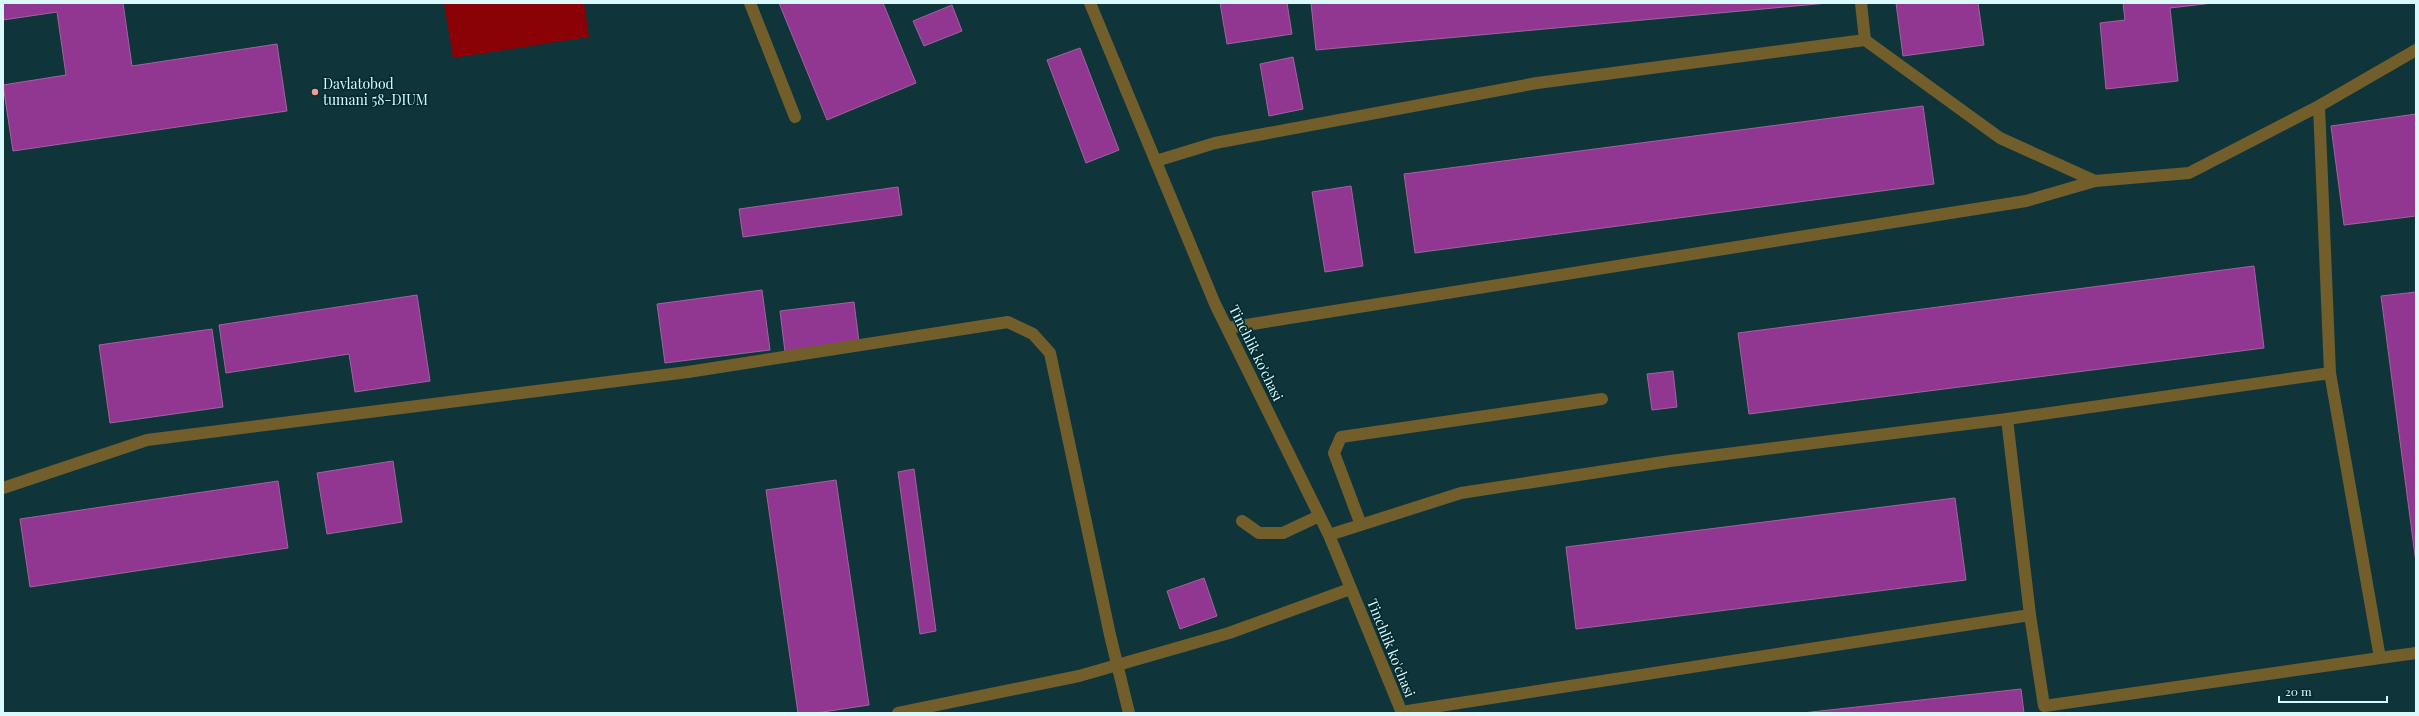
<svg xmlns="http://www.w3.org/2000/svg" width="2419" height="716" viewBox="0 0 2419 716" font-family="'Playfair Display',serif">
	<rect width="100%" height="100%" fill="#0f353b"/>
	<path fill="#8a0106" d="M444 3H584L589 37 453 58Z"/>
	<path fill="#923791" stroke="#9f649d" d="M3 3H123L132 66 277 44 287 111 13 151 3 85 66 75 57 12 3 20Z
		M779 3H883L916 83 827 120Z
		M1220 3H1287L1292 34 1227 44Z
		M1311 3H1828L1316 50Z
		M1896 3H1978L1984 45 1903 56Z
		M2123 3H2213L2170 8 2178 81 2106 89 2100 23 2125 20Z
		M952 5 962 31 924 46 913 21Z
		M1080 48 1119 150 1086 163 1047 60Z
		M1293 57 1303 109 1269 116 1260 64Z
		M1923 106 1934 184 1415 253 1404 174Z
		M2416 114V216L2344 225 2331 126Z
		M1351 186 1363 266 1325 272 1312 192Z
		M898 187 902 215 743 237 739 209Z
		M2254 266 2264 348 1749 414 1738 333Z
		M762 290 770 350 665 363 657 304Z
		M2416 292V563L2381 296Z
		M417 295 430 381 355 392 349 354 226 373 219 325Z
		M854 302 859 342 785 352 780 311Z
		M212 329 223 407 110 423 99 345Z
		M1673 371 1677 407 1652 410 1647 374Z
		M393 461 402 522 327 534 317 473Z
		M914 469 936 631 920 634 898 472Z
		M836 480 869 705 816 713H798L766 490Z
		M278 481 288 548 30 587 20 519Z
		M1955 498 1966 580 1576 629 1566 547Z
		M1204 578 1217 616 1180 629 1167 591Z
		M2021 689 2024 713H1802Z"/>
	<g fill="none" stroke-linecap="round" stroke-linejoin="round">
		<path stroke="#725e2b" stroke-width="12" d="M750 3 795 117
			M1090 3 1215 304 1329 535 1402 713
			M1861 3 1865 40 2000 138 2095 181 2189 173 2319 106 2416 50
			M1156 161 1215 143 1537 83 1865 40
			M1227 328 2026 201 2095 181
			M2330 373 2380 658 2416 653
			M2007 419 2030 615 2044 706 2380 658
			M3 488 147 440 688 372 1008 322 1033 334 1050 353 1110 635 1129 713
			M1242 521 1259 533H1283L1319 516
			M1361 525 1334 453 1341 437 1602 399
			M1329 535 1461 493 1670 461 2007 419 2330 373 2319 106
			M1401 712 2030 615
			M898 713 1079 676 1229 633 1350 589"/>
	</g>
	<circle fill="#f59c90" stroke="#032b30" stroke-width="1.5" cx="315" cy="92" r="4"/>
	<g text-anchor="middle" stroke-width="3.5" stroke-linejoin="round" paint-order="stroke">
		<g font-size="14" fill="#daf9fd" stroke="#032b30" text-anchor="start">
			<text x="323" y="89">Davlatobod<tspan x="323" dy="16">tumani 58-DIUM</tspan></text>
		</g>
		<g font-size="14" fill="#daf9fd" stroke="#032b30">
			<text transform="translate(1256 353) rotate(64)" y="5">Tinchlik ko'chasi</text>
			<text transform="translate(1391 648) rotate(68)" y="5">Tinchlik ko'chasi</text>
		</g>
	</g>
	<rect width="2419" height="716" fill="none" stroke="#daf9fd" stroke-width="8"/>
	<path d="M2279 696v6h108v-6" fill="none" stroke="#daf9fd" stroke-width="2"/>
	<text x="2285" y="696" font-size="12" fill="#daf9fd" stroke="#032b30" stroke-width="3" paint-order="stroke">20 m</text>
</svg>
